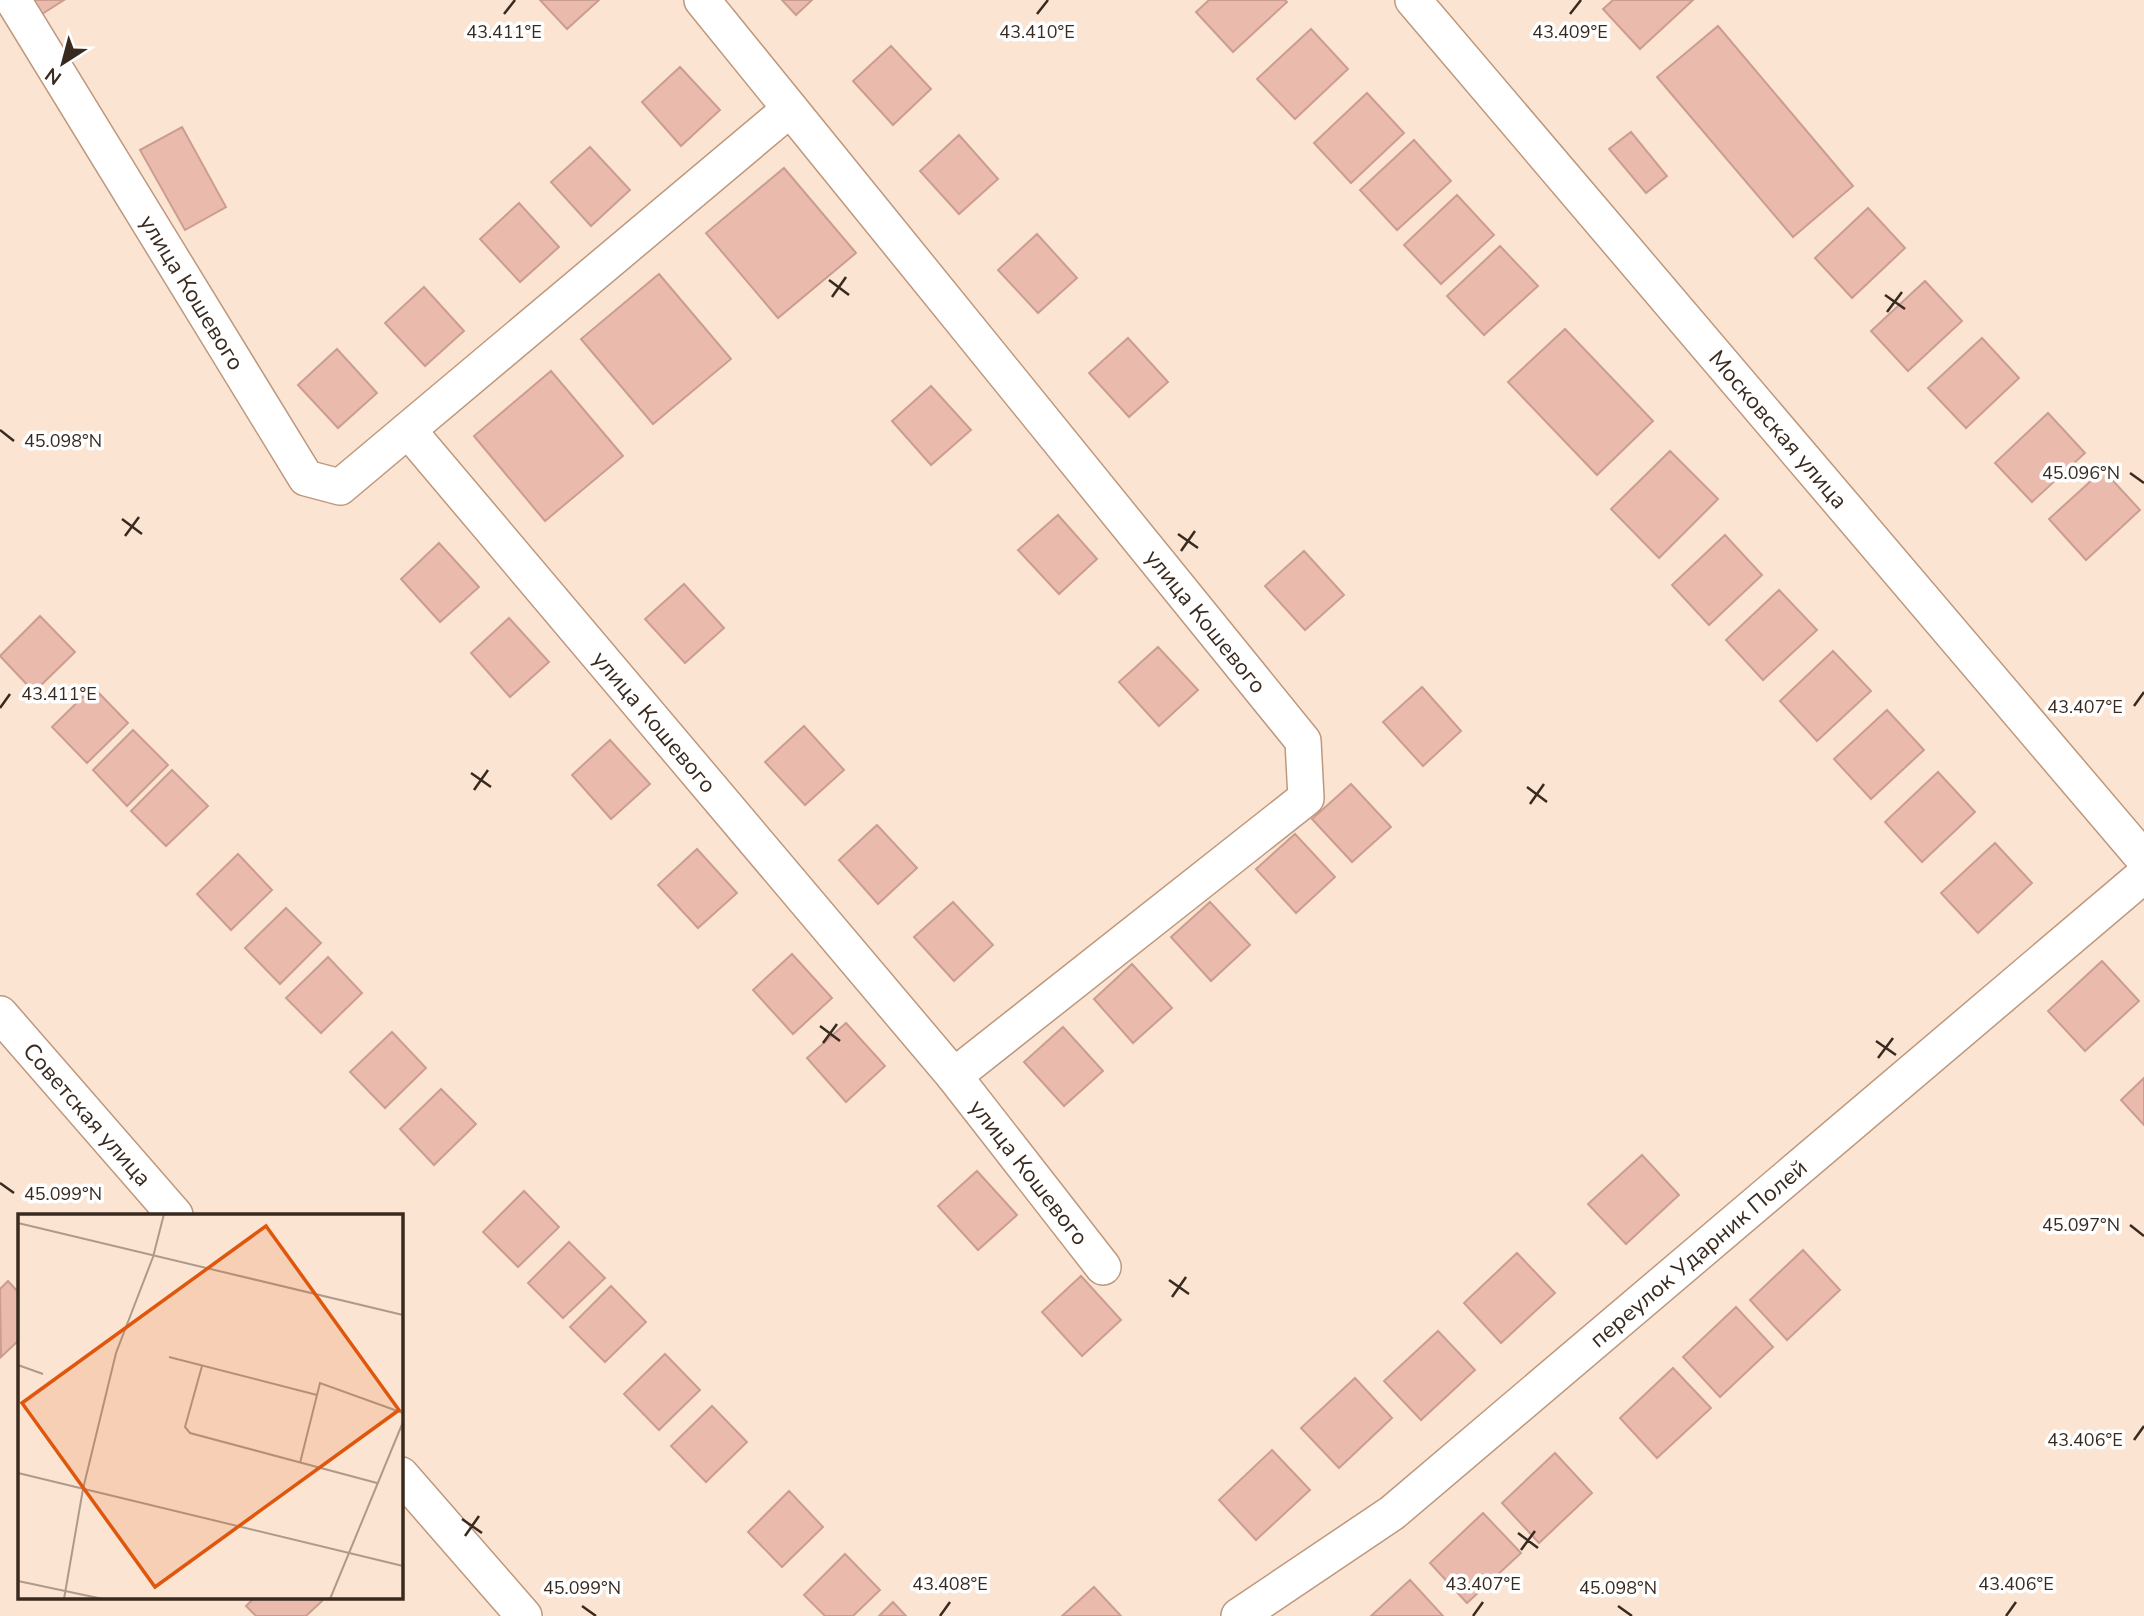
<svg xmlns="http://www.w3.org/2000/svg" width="2144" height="1616" viewBox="0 0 2144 1616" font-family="'Nunito Sans',sans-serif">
	<rect width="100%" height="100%" fill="#fce4d3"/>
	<path fill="#eabbad" stroke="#cb9d90" stroke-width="2" d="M28 0H64L39 16Z
		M540 0H599L567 29Z
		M782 0H812L796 15Z
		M1209 0H1285L1287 2 1233 52 1196 12Z
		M1613 0H1693L1640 49 1603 9Z
		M1718 26 1853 186 1793 237 1657 77Z
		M1311 29 1348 69 1295 119 1257 79Z
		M891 46 931 89 893 125 853 81Z
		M680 67 720 110 681 146 642 102Z
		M1367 93 1404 133 1351 183 1314 143Z
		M182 127 226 207 185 230 140 150Z
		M1631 132 1667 176 1646 193 1609 149Z
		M959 135 998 179 959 214 920 171Z
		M1414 140 1451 181 1397 230 1360 190Z
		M590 147 630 190 591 226 551 182Z
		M784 168 856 253 778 318 706 233Z
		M1457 195 1494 235 1441 284 1404 245Z
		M519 203 559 247 520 282 480 239Z
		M1868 208 1905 248 1852 298 1815 258Z
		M1037 234 1077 278 1038 313 998 270Z
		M1500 246 1538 286 1484 335 1447 296Z
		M659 274 731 359 653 424 581 339Z
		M1925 281 1962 321 1908 371 1871 331Z
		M424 287 464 331 425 366 385 323Z
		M1565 329 1653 421 1597 475 1508 382Z
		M1128 338 1168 382 1129 417 1089 373Z
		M1982 338 2019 378 1966 428 1928 388Z
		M337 349 377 393 338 428 298 385Z
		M551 371 623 456 545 521 474 436Z
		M931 386 971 430 931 465 892 421Z
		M2048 413 2085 453 2032 502 1995 463Z
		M1670 451 1718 499 1659 558 1611 509Z
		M2103 470 2140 510 2086 560 2049 519Z
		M1058 515 1097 559 1059 594 1018 550Z
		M1725 535 1762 575 1709 625 1672 585Z
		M439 543 479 587 440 622 401 579Z
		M1304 551 1344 595 1305 630 1265 586Z
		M684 584 724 628 685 663 645 619Z
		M1779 590 1817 630 1763 680 1726 640Z
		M40 616 75 652 34 692 0 656Z
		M509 618 549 662 510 697 471 653Z
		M1158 647 1198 690 1159 726 1119 682Z
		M1833 651 1871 691 1817 741 1780 701Z
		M93 687 128 723 87 763 52 727Z
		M1422 687 1461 731 1423 766 1383 722Z
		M1887 710 1924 750 1871 799 1834 759Z
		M804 726 844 770 805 805 765 762Z
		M133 730 168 765 127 806 93 770Z
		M610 740 650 784 611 819 572 775Z
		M172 770 208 806 166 846 131 811Z
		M1938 772 1975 812 1922 862 1885 822Z
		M1351 784 1391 827 1352 862 1312 819Z
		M877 825 917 868 878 904 839 860Z
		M1295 834 1335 877 1296 913 1256 869Z
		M1995 843 2032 883 1978 933 1941 893Z
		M697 849 737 893 698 928 658 885Z
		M238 854 272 890 231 930 197 894Z
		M953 902 993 945 954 981 914 937Z
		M1210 902 1250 945 1211 981 1171 937Z
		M286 908 321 943 280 984 245 948Z
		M792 954 832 998 793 1034 753 990Z
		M328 957 362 993 321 1033 286 998Z
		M2102 961 2139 1001 2085 1051 2048 1011Z
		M1132 964 1172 1008 1133 1043 1094 999Z
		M846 1023 885 1066 846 1102 807 1058Z
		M1063 1027 1103 1071 1064 1106 1024 1062Z
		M392 1032 426 1068 385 1108 350 1072Z
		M2144 1078V1125L2121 1100Z
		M441 1089 476 1124 434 1165 400 1129Z
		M1642 1155 1679 1195 1626 1244 1588 1204Z
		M977 1171 1017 1215 978 1250 938 1206Z
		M524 1191 559 1227 518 1267 483 1232Z
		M569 1242 605 1278 563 1318 528 1283Z
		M1803 1250 1840 1290 1787 1340 1750 1300Z
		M1517 1253 1555 1293 1501 1343 1464 1303Z
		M1081 1276 1121 1320 1082 1356 1042 1312Z
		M8 1281 19 1293V1340L1 1357 0 1289Z
		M611 1286 646 1322 605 1362 570 1327Z
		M1736 1307 1773 1347 1720 1397 1683 1357Z
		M1438 1331 1475 1370 1421 1420 1384 1381Z
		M665 1354 700 1390 659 1430 624 1394Z
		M1673 1368 1711 1408 1657 1458 1620 1418Z
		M1355 1378 1392 1418 1339 1468 1301 1428Z
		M712 1406 747 1442 706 1482 671 1446Z
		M1272 1450 1310 1490 1256 1540 1219 1500Z
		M1555 1453 1592 1493 1539 1543 1502 1503Z
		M789 1491 823 1527 782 1567 748 1532Z
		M1483 1513 1521 1553 1467 1603 1430 1563Z
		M845 1554 880 1590 853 1616H825L804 1595Z
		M1410 1580 1443 1616H1371Z
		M1094 1587 1121 1616H1062Z
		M255 1597H317L322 1601 306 1616H256L246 1606Z
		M893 1602 906 1616H879Z"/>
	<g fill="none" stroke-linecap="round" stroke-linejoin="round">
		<defs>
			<g id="street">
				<path id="s1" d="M13 0 306 478 340 487 790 109"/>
				<path id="s2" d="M702 0 1303 741 1306 798 954 1076"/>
				<path id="s3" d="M1413 0 2144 859"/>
				<path id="s4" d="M408 430 954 1076 1103 1267"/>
				<path id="s5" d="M0 1014 175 1215"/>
				<path d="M401 1475 524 1616"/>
				<path id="s6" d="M1239 1616 1392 1513 2144 875"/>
			</g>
		</defs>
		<use href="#street" stroke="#bd987d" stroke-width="38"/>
		<use href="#street" stroke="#fff" stroke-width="35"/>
	</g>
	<path fill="none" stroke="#392a1f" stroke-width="2.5" d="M504 14 515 0M1037 14 1048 0M1570 14 1581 0M829 280 849 295M1885 295 1905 309M832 297 846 277M1887 312 1902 292M0 430 14 441M2130 473 2144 483M122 519 142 534M1178 534 1198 548M125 536 139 517M1181 551 1195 531M2134 706 2144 692M0 708 10 694M471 773 491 787M1527 787 1547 802M474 790 488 770M1530 804 1544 784M820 1026 840 1041M1876 1041 1896 1055M823 1043 837 1024M1878 1058 1893 1038M0 1183 14 1193M2130 1225 2144 1236M1169 1280 1189 1294M1172 1297 1186 1277M2134 1440 2144 1426M462 1519 482 1533M1518 1533 1538 1548M465 1536 479 1516M1521 1550 1535 1531M582 1606 596 1616M1618 1606 1632 1616M940 1616 950 1602M1473 1616 1483 1602M2006 1616 2016 1602"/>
	<g text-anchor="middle" stroke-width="7" stroke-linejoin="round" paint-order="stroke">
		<g font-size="23" fill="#392a1f" stroke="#fff">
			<text dy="8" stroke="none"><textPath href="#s1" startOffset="343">улица Кошевого</textPath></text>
			<text dy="8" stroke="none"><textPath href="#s3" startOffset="564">Московская улица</textPath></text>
			<text dy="8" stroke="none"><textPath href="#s2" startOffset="800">улица Кошевого</textPath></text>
			<text dy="8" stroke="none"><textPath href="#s4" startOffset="382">улица Кошевого</textPath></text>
			<text dy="8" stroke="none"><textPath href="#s5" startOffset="133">Советская улица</textPath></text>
			<text dy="8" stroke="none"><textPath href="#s4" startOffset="968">улица Кошевого</textPath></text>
			<text dy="8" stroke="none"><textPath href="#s6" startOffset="586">переулок Ударник Полей</textPath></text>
		</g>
	</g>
	<g transform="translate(18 1214)">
		<rect width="385" height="385" fill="#fce4d3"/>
		<path fill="none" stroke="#ae9a8b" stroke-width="2" d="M0 9 385 101M151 143 299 181M0 151 25 160M184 152 167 213 172 219 359 269M282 249 302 169 385 199M0 259 385 352M0 367 85 385M46 385 65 275 98 139 135 43 146 0M312 385 385 208"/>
		<path fill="#df570d" fill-opacity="0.15" stroke="#df570d" stroke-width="3.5" d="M248 12 381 196 137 373 4 189Z"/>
		<rect width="385" height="385" fill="none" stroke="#392a1f" stroke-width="3.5"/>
	</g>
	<g font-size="18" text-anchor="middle" fill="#392a1f" stroke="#fff" stroke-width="7" stroke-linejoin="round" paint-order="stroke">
		<text x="1037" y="38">43.410°E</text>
		<text x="1570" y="38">43.409°E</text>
		<text x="504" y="38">43.411°E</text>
		<text x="63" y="447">45.098°N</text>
		<text x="2081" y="479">45.096°N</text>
		<text x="59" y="700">43.411°E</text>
		<text x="2085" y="713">43.407°E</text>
		<text x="63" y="1200">45.099°N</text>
		<text x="2081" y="1231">45.097°N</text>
		<text x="2085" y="1446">43.406°E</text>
		<text x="950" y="1590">43.408°E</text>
		<text x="1483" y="1590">43.407°E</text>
		<text x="2016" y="1590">43.406°E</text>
		<text x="582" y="1594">45.099°N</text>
		<text x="1618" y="1594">45.098°N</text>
	</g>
	<g transform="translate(63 63) rotate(216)" stroke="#ffffff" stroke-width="5" paint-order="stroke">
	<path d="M0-5L12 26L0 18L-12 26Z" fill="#392a1f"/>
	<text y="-10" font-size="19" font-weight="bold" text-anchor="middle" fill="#392a1f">N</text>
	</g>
</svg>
